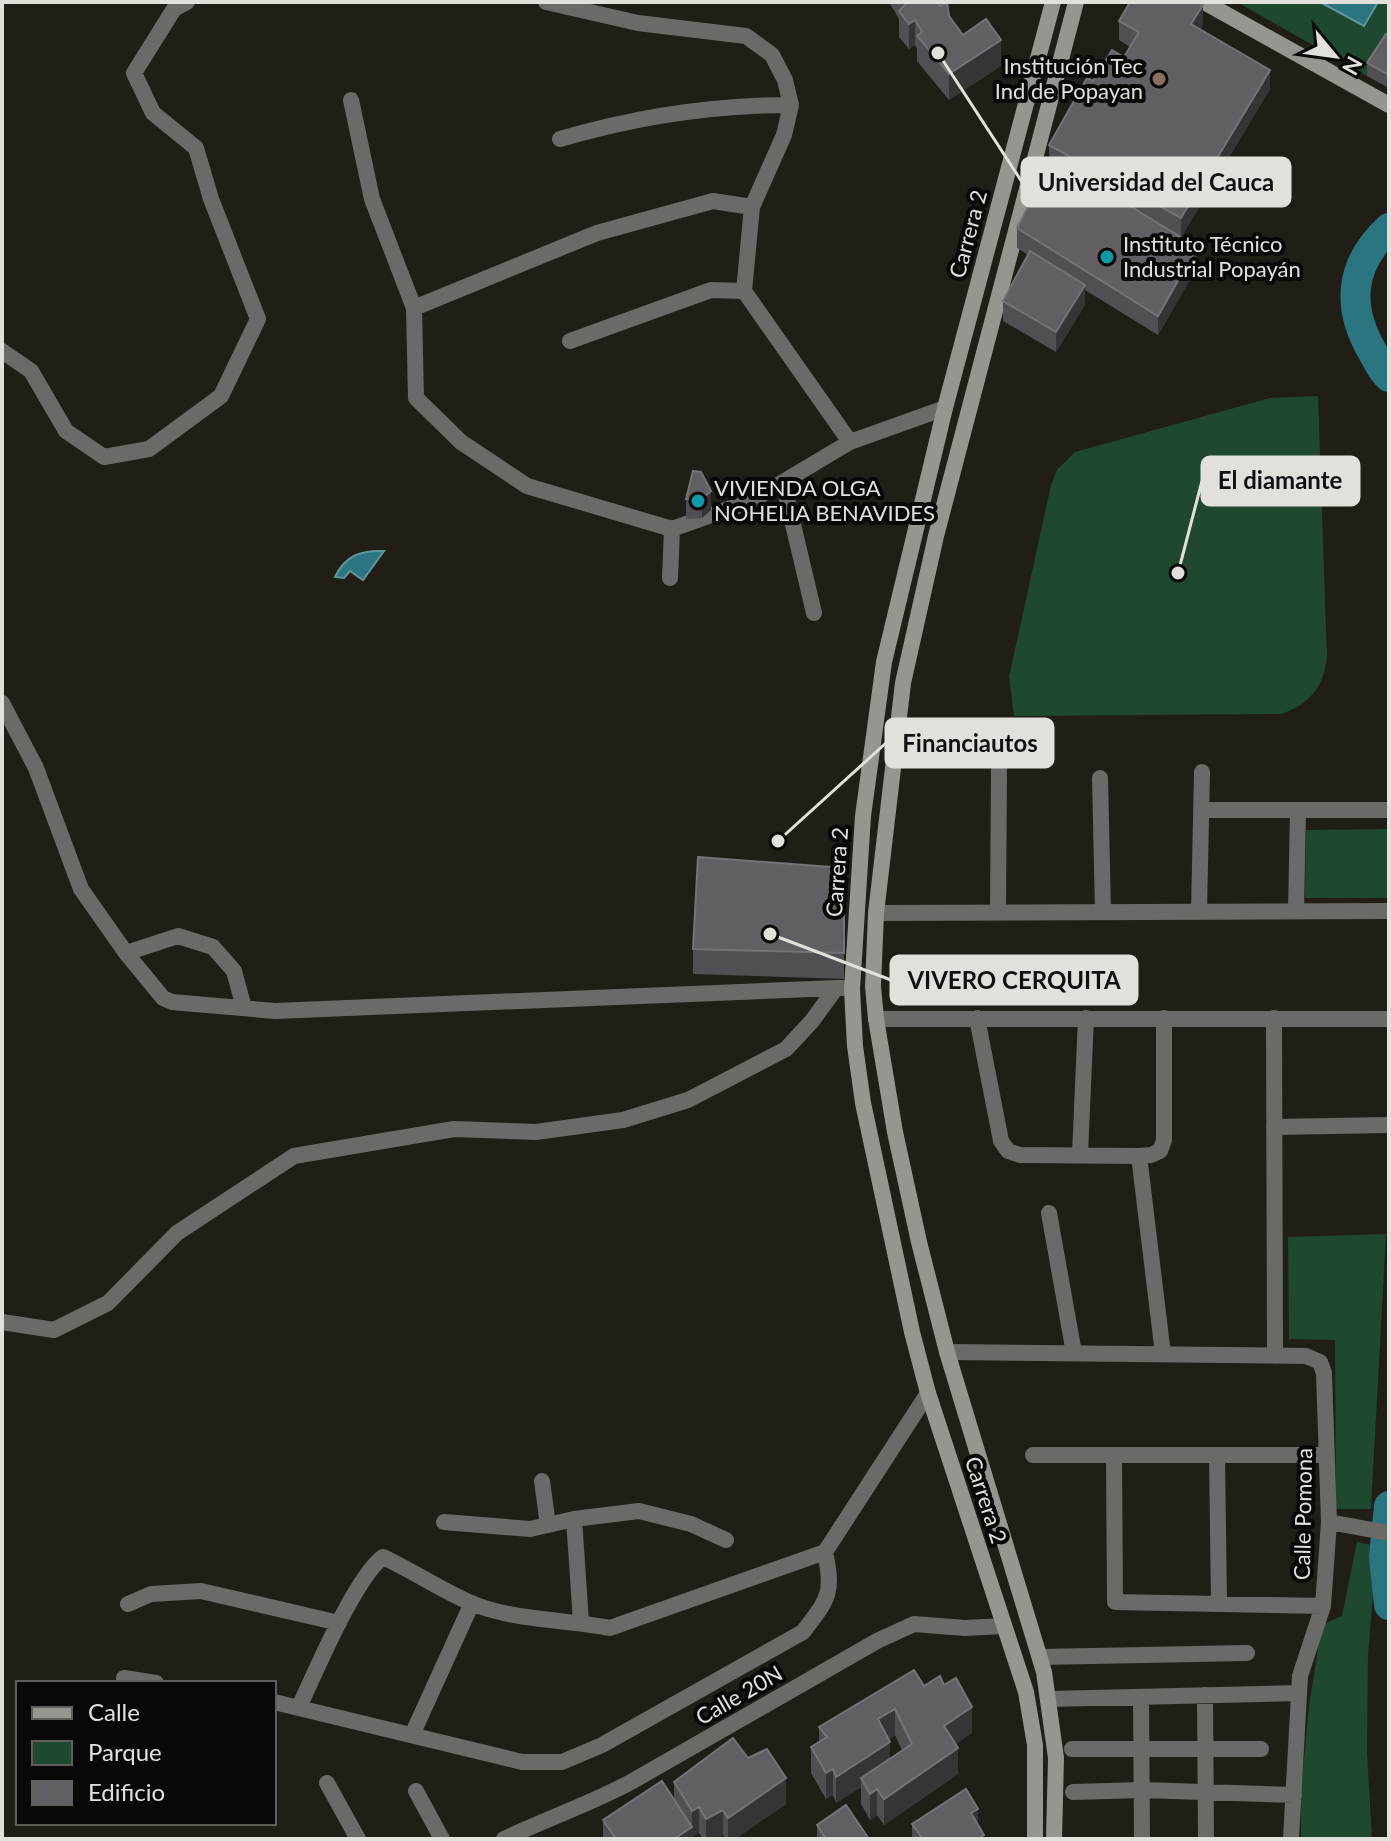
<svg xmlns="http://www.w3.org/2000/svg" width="1391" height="1841" viewBox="0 0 1391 1841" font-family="Lato,sans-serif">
	<rect width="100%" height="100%" fill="#201e17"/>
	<path fill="#1f4830" d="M1237 2H1389V88L1367 76Z
		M1318 396 1327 657C1324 688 1308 705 1281 714L1014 716 1009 677 1051 485 1057 470 1075 452 1270 398Z
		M1389 829V898H1305L1306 830Z
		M1386 1234 1371 1509H1336L1335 1340 1289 1339 1288 1237Z
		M1357 1542 1377 1546 1368 1654 1367 1752 1372 1839H1301V1793L1309 1705 1322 1625 1342 1616Z"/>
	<path fill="#2a7580" stroke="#61959b" stroke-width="2" d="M1320 2H1378L1364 26Z
		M384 551 363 580 350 571 344 578 335 577C345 556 360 550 384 551Z"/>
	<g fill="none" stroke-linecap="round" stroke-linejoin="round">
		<path stroke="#2a7580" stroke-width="30" d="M1389 228C1350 264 1346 306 1372 351 1377 360 1381 370 1389 377
			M1389 1506 1384 1557 1389 1605"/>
		<path stroke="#6b6a66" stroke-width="16" d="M546 2 638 23 746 36 772 55 785 80 791 105 784 135 752 207 744 291 850 442
			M351 100 372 199 414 308 416 398 461 442 527 486 672 529 751 501 850 442 945 408
			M560 139C635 117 712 105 791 105
			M414 308 597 233 713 201 752 207
			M570 341 711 290 744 291
			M2 351 31 371 66 431 104 457 149 449 221 396 258 319 211 199 196 148 153 113 134 73 174 9 187 2
			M783 482 814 613
			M670 578 672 529
			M2 703 36 768 81 889 126 953 163 998 172 1002 275 1011 836 988
			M1100 778 1103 912
			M1201 810H1389
			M1296 911 1298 810
			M998 912 999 768
			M1199 912 1202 772
			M876 913 1389 911
			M126 953 178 936 213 947 234 971 244 1008
			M977 1018 1001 1141 1008 1151 1020 1155 1139 1156 1151 1155 1160 1151 1164 1140V1018
			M1274 1018 1275 1356
			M876 1019H1389
			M1274 1127 1389 1125
			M1080 1154 1086 1018
			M1139 1156 1163 1354
			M1049 1213 1074 1353
			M2 1322 54 1330 108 1303 177 1233 294 1156 454 1129 536 1132 623 1120 688 1100 786 1049 812 1021 836 988H842
			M947 1352 1306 1356 1320 1362 1324 1373 1329 1522 1323 1606 1300 1676 1291 1839
			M1033 1455H1326
			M1114 1455 1115 1602 1323 1606
			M1217 1456 1219 1604
			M542 1481 548 1525
			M574 1519 581 1622
			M444 1522 530 1529 574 1519 639 1511 691 1524 726 1540
			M1329 1522 1389 1533
			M128 1604 151 1594 201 1591 339 1623
			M1040 1657 1247 1653
			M124 1678 156 1683
			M1205 1695 1206 1839
			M1141 1697 1142 1839
			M1048 1699 1299 1693
			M274 1702 522 1762H562L602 1745 803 1632C828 1599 834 1594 825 1552
			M299 1707C316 1671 355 1578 383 1557 413 1571 441 1590 471 1603 515 1621 564 1619 610 1628L825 1552 928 1393
			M412 1735 472 1603
			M1072 1749H1261
			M327 1783 358 1839
			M416 1791 442 1839
			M1073 1792 1142 1790 1294 1795
			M504 1839C546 1819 590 1804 631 1782L877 1641 914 1624 965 1628 1004 1626"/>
		<path stroke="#97958f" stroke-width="16" d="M1204 2 1389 105
			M1035 1839V1745L1026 1692 928 1393 912 1332 863 1103 855 1046 852 989 863 816 884 662 945 408 1053 2
			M1054 1839 1056 1758 1044 1672 947 1352 919 1242 895 1132 876 1019 873 986 876 913 903 683 936 536 1076 2"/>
	</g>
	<path fill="#534e54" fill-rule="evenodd" d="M889 2H938L963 35 1001 66 949 100 917 61V49L915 45 909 49 899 37V19Z
		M1119 21 1203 25 1200 29 1270 89 1181 237 1197 267 1158 335 1085 290V305L1056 352 1003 321V301L1028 255 1017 248V228L1050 165H1049V145L1093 81 1124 57 1130 47 1119 40Z
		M1389 35V88L1367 76V63Z
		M711 491V510L702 518 686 519V499Z
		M844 868V979L693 974V949Z
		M944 1685 972 1733 955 1744 958 1774 884 1825 877 1815 870 1820 861 1804V1787L836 1803 833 1795 826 1799 811 1773V1747L819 1742V1727L924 1686ZM895 1735 902 1750 890 1758 889 1739Z
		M748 1758 786 1804 735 1839H725L723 1835 717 1839H703L699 1833 692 1837V1839H603V1820L674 1799V1782Z
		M912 1824H978L984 1839H912Z
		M817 1825 869 1839H817Z"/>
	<path fill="#383436" d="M1203 5V25L1191 43V24Z
		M915 20V45L909 49V24Z
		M1001 40V66L949 100V74Z
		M1270 70V89L1181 238V218Z
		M1197 247V267L1158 335V316Z
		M1085 285V305L1056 352V332Z
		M711 491V510L702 518V499Z
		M972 1707V1733L944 1752V1726Z
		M895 1709V1735L878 1744V1719Z
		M890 1742V1768L861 1778V1787L836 1803V1777Z
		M958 1748V1774L884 1825V1799Z
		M833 1769V1795L826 1799V1773Z
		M786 1778V1804L735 1839H728V1818Z
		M877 1789V1815L870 1820V1794Z
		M699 1807V1833L692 1837V1839H674L692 1827V1811Z
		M978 1809V1834L971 1813Z
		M723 1810V1835L717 1839H706V1819Z"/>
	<path fill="#625e63" stroke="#767276" stroke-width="2" d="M904 2H938L940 6 947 2 949 16 963 35 986 19 1001 40 949 74 917 36 922 32 915 20 909 24 899 11 906 4Z
		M1130 2H1198L1203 5 1191 24 1270 70 1181 218 1049 145 1087 78 1093 81 1112 50 1124 57 1139 32 1119 21Z
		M1386 34 1389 35V75L1367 63Z
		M1053 159 1197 247 1158 316 1017 228Z
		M1030 251 1085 285 1056 332 1003 301Z
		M693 471 701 472 711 491 702 499H686Z
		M698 857 844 868V953L693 949Z
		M914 1670 924 1686 940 1676 944 1685 956 1678 972 1707 944 1726 958 1748 884 1799 877 1789 870 1794 861 1778 912 1744 895 1709 878 1719 890 1742 836 1777 833 1769 826 1773 811 1747 827 1737 819 1727Z
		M733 1738 748 1758 767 1749 786 1778 728 1818 723 1810 706 1819 699 1807 692 1811 674 1782Z
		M662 1781 692 1827 674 1839H616L603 1820Z
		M966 1789 978 1809 971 1813 984 1835 978 1839H923L912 1824Z
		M846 1805 869 1839H826L817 1825Z"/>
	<circle fill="#8d6e63" stroke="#090806" stroke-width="3" cx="1159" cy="79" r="8"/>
	<g fill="#0f9aa8" stroke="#090806" stroke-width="3">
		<circle cx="1107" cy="257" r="8"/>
		<circle cx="698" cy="501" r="8"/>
	</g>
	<g text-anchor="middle" stroke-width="8" stroke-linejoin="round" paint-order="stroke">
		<g font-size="22" fill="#e1e0db" stroke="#090806" text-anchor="start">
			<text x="1143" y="74" text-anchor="end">Institución Tec<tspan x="1143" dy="25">Ind de Popayan</tspan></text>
			<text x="1123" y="252">Instituto Técnico<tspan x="1123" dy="25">Industrial Popayán</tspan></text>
			<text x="714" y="496">VIVIENDA OLGA<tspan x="714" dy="25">NOHELIA BENAVIDES</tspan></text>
		</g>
		<g font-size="22" fill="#e1e0db" stroke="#090806">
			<text transform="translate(968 234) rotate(-75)" y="8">Carrera 2</text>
			<text transform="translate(837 872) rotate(-86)" y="8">Carrera 2</text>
			<text transform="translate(986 1500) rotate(72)" y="8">Carrera 2</text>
			<text transform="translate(1303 1514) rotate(-89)" y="8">Calle Pomona</text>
			<text transform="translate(739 1695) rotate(-30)" y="8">Calle 20N</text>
		</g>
	</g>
	<path fill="none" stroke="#e1e0db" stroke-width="3" d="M938 53L1022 182M1178 573L1202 481M778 841L886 743M770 934L891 980"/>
	<g fill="#e1e0db" stroke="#090806" stroke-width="3">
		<circle cx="938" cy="53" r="8"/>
		<circle cx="1178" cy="573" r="8"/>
		<circle cx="778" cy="841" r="8"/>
		<circle cx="770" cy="934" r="8"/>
	</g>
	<g fill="#e1e0db" stroke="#e1e0db" stroke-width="3">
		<rect x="1022" y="158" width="268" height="48" rx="8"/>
		<rect x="1202" y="457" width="157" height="48" rx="8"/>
		<rect x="886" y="719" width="167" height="48" rx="8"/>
		<rect x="891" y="956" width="246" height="48" rx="8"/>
	</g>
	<g font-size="24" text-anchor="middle" font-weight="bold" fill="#111">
		<text x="1156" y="191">Universidad del Cauca</text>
		<text x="1280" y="489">El diamante</text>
		<text x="970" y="752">Financiautos</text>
		<text x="1014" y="989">VIVERO CERQUITA</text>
	</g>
	<rect width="1391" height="1841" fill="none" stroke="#e1e0db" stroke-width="8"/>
	<rect x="16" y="1681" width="260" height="144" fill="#090806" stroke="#5f5e5b" stroke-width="2"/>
	<rect x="32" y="1707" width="40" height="12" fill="#97958f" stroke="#5f5e5b" stroke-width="2"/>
	<text x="88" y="1721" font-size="24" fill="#e1e0db">Calle</text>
	<rect x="32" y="1741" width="40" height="24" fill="#1f4830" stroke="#5f5e5b" stroke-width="2"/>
	<text x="88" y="1761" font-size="24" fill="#e1e0db">Parque</text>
	<rect x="32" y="1781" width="40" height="24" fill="#625e63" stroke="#5f5e5b" stroke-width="2"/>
	<text x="88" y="1801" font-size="24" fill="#e1e0db">Edificio</text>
	<g transform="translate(1335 56) rotate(119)" stroke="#090806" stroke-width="6" paint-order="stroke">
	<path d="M0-6L14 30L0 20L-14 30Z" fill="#e1e0db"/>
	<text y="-12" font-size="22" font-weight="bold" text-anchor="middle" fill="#e1e0db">N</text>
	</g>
</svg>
